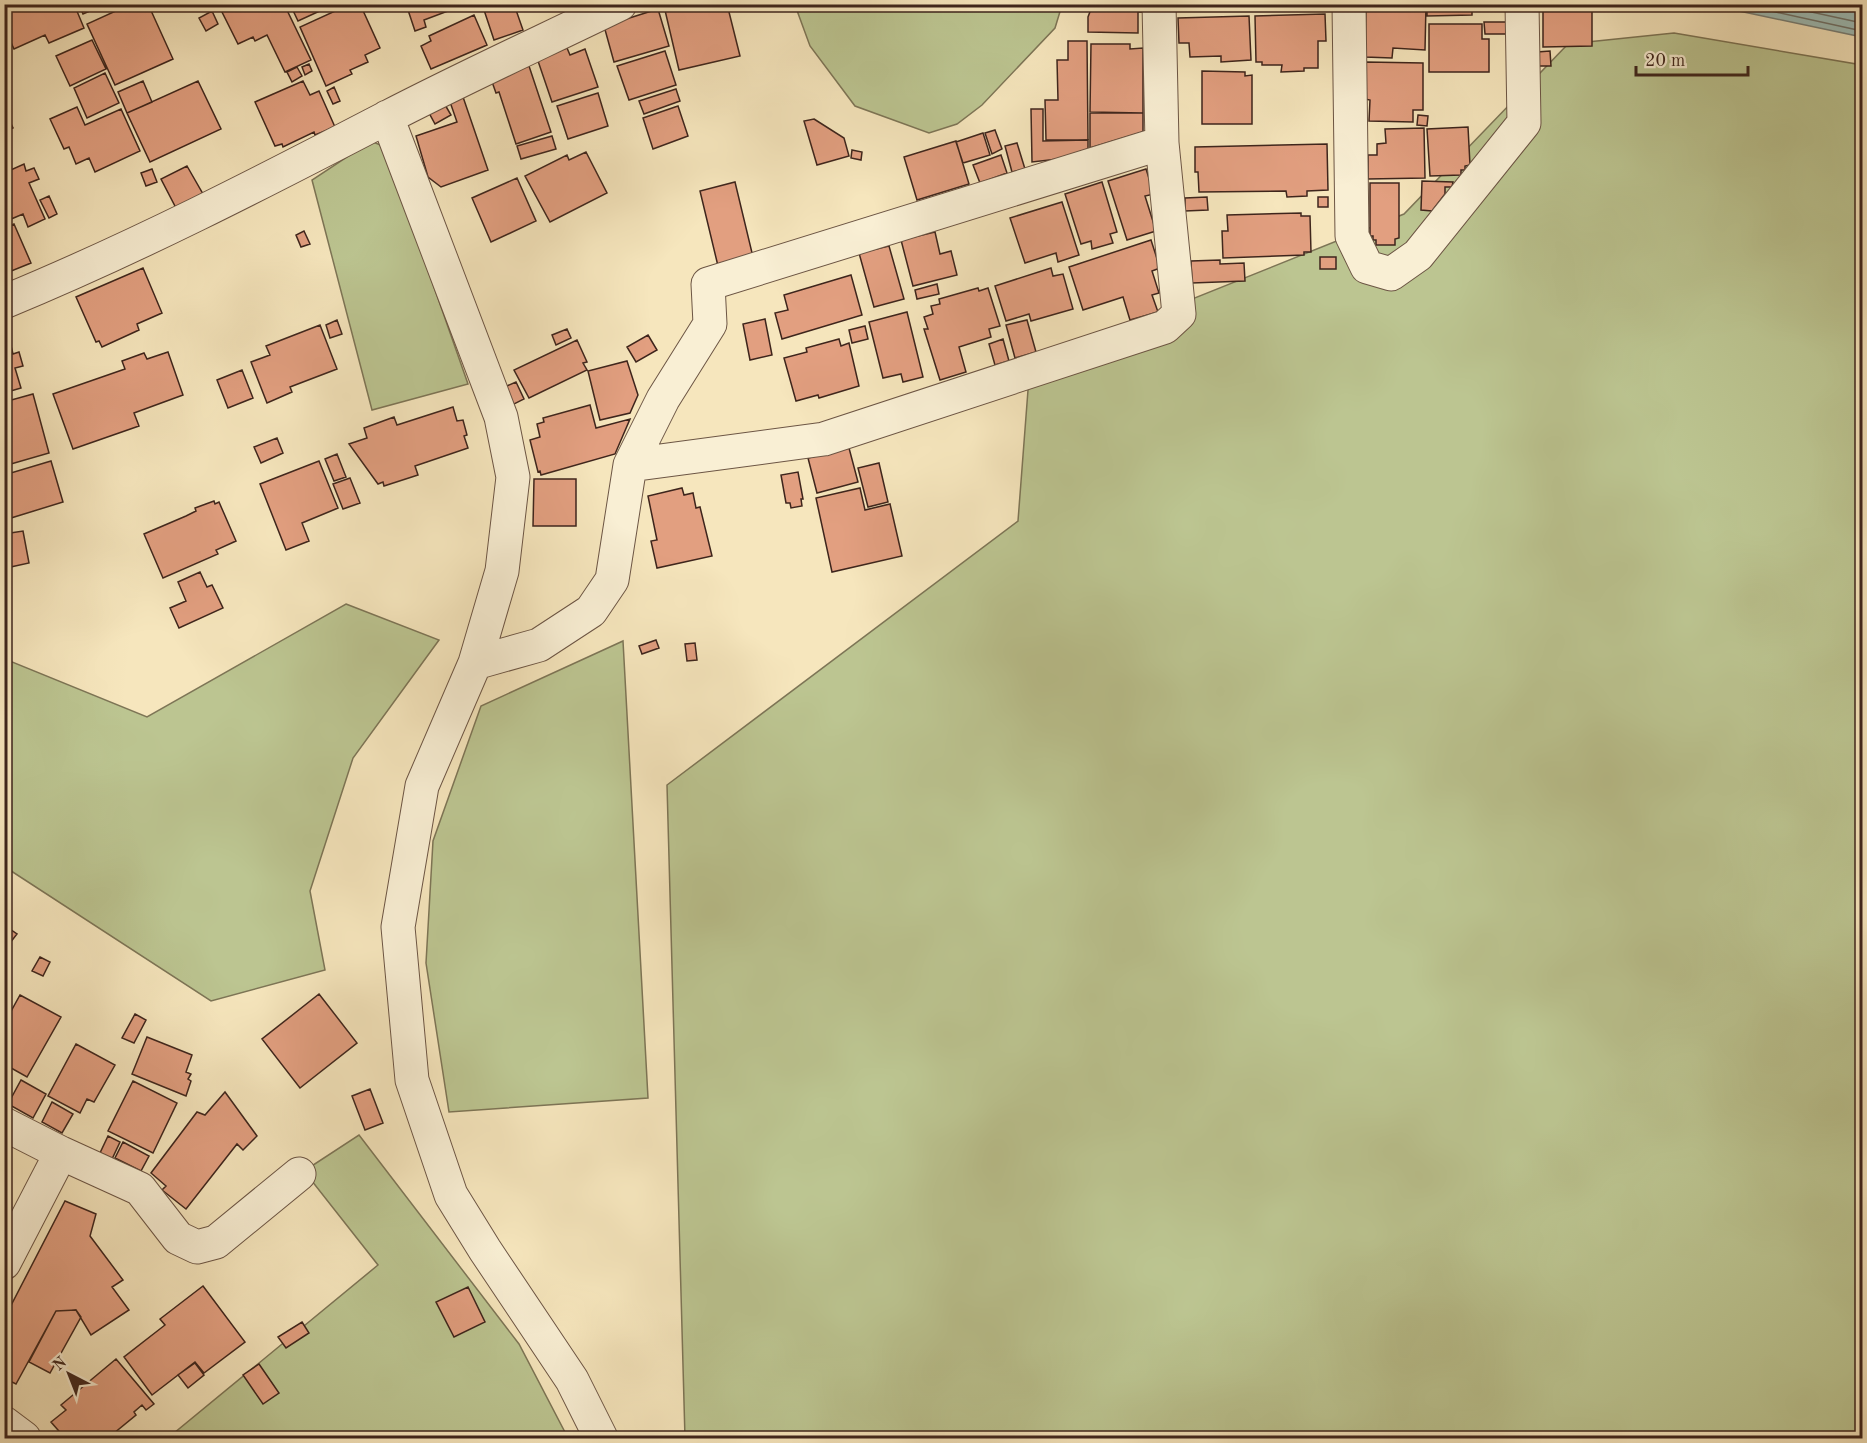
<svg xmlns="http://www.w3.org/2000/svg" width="1867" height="1443" viewBox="0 0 1867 1443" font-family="'Old Standard TT',serif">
	<rect width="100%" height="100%" fill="#f6e6bd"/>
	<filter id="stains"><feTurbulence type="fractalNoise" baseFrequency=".00333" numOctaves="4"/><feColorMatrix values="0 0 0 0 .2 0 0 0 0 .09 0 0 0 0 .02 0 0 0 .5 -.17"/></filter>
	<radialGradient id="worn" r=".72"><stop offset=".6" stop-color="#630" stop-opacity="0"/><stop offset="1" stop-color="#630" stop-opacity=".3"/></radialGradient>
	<path fill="#bcc591" stroke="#7d7556" stroke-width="1.5" d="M795 5V4L1062 5 1055 28 982 105 957 124 929 133 855 106 810 46Z
		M1674 33 1862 65V1438H685L667 785 1018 521 1030 364 1404 214 1568 44Z
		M371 141 385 147 468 384 372 410 312 180Z
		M346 604 439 640 353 758 310 891 325 970 211 1001 5 867V659L147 717Z
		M623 641 648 1098 449 1112 426 963 433 841 481 706Z
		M359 1135 519 1344 568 1438H168L378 1265 304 1171Z"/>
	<path fill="#9ebeb8" stroke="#78817a" stroke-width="1.5" d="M1720 5H1862V37L1739 11Z"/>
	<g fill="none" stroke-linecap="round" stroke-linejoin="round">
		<path stroke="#6e726a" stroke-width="1.5" d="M1739 4 1862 31
			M1775 4 1862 23"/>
	</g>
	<path fill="#e29f80" stroke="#3e251c" stroke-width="1.5" d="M74 4 84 28 49 43 45 35 14 49 4 27V5Z
		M79 4H106L83 14Z
		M131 4H148L173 59 115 85 87 24Z
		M228 4H284L311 60 285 72 267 35 255 41 253 37 238 44 220 8Z
		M290 4H335L298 21Z
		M356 4H360L380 48 365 55 368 62 350 70 352 74 326 86 300 27 346 6 347 9Z
		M406 4H463L464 5 424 20 426 27 415 31Z
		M482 4H532L516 10 523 30 494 40Z
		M671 4H727L740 56 679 70 664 6Z
		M1093 4H1142V12H1138V33L1088 32V17Z
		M1202 4H1244L1229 5V10L1202 11Z
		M1366 4H1426L1425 50 1393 48 1392 58 1365 57Z
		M1427 4H1472V15L1427 16Z
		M1592 7V46L1543 47V8Z
		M658 9 669 46 614 62 604 26Z
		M212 11 218 24 206 31 199 18Z
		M1325 14 1326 41H1318V68H1304V71L1281 72 1282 65H1262V62H1256L1255 16Z
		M474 15 487 45 431 69 421 46 431 41 429 36Z
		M1249 16 1251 60 1221 62V56L1190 57 1189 43H1179L1178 18Z
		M1484 22H1506V34H1485Z
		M1429 24H1482V39H1489V72H1429Z
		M92 40 106 69 70 86 56 56Z
		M1068 41H1087L1088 140H1046L1045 100H1058L1057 60H1068Z
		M1091 44H1130V49L1143 48V113L1090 112Z
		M567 48 570 55 585 49 598 87 552 102 537 58Z
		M665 51 676 85 629 100 617 66Z
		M1550 51 1551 66H1537V52Z
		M1366 62 1423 63V110H1413V122L1369 121 1370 100 1365 99Z
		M309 64 312 71 305 75 302 67Z
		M529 66 551 132 516 144 499 92 496 93 491 79Z
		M297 67 302 76 292 82 287 72Z
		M1202 71 1245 72V76L1252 75V124H1202Z
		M105 73 119 103 87 118 74 88Z
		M143 81 152 102 127 113 118 92Z
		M198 81 221 129 150 162 127 113Z
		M303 81 310 95 319 91 335 127 315 135 314 132 283 147 282 144 275 146 255 102Z
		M334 87 340 101 333 104 327 91Z
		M676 89 680 101 644 114 639 101Z
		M598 93 608 126 568 139 557 106Z
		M462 94 488 170 441 187 428 177 416 136 457 122 449 99Z
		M444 103 451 115 435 124 428 111Z
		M678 106 688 136 653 149 643 118Z
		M77 107 85 125 121 109 140 151 95 172 89 158 76 164 69 147 64 149 50 119Z
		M4 109 13 128 4 132Z
		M1031 109H1043V141L1088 140V149L1058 159 1032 162Z
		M1090 113H1143V132L1090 148Z
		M1418 115 1428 116 1427 126 1417 125Z
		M814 119 844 138 849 156 817 165 804 121Z
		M1468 127 1470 165 1465 166V170H1461V175L1430 176 1427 129Z
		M1424 128 1425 178 1368 179V155H1377V144L1386 143 1385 129Z
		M995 130 1002 149 992 154 985 133Z
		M983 133 990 155 963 163 956 142Z
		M552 136 556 149 521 159 517 146Z
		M956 141 969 184 917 200 904 157Z
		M1017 143 1025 169 1012 172 1005 146Z
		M1327 144 1328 190 1307 191V196L1287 197 1286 191 1199 192 1198 172H1195V147Z
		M852 150 862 152 861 160 851 158Z
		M586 152 607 193 550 222 525 176 567 155 569 160Z
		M1001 155 1007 173 980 183 973 165Z
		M24 164 26 171 34 168 39 179 29 183 45 219 28 227 23 214 4 222V173Z
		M187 166 203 194 176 208 161 179Z
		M152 169 157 182 146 186 141 173Z
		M1146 169 1154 194 1145 196 1156 231 1127 240 1108 181Z
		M517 178 536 221 491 242 472 198Z
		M1422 181 1453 182 1452 187H1445V194L1432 211 1421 210Z
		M735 182 753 257 718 266 700 191Z
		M1102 182 1117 232 1110 234 1113 243 1092 249 1091 241 1081 244 1065 194Z
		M1370 183H1399V238L1395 239V245H1376V240H1373V236H1370Z
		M49 196 57 214 49 218 40 200Z
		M1207 197 1208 210 1185 211V198Z
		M1318 197H1328V207H1318Z
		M1062 202 1079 255 1058 262 1056 253 1025 263 1010 218Z
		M1301 213V216H1310L1311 252H1304V255L1223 258 1222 231H1228L1227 215Z
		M14 224 31 263 4 274V228Z
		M304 231 310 244 301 247 296 235Z
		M935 232 940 254 951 251 957 275 913 286 901 240Z
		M1151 240 1160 268 1152 271 1159 293 1152 295 1158 312 1130 320 1123 297 1083 310 1069 267Z
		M889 246 904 299 874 307 859 253Z
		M1320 257H1336V269H1320Z
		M1220 260V264L1244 263 1245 281 1192 283 1191 261Z
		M143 268 162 313 137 324 139 330 102 347 99 341 96 342 76 297Z
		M1051 268 1053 276 1063 274 1073 309 1031 321 1029 314 1006 321 995 286Z
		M851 275 862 315 782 339 775 313 788 310 784 295Z
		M937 284 939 294 917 299 915 290Z
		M978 288 979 291 988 288 1000 326 989 329 991 337 959 347 966 372 940 380 924 329H928L924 317 933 314 931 306 940 304 939 299Z
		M907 312 923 377 903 382 901 374 883 378 869 322Z
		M765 319 772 355 750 360 743 324Z
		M337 320 342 334 330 338 326 325Z
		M1027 320 1036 352 1015 358 1006 325Z
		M320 325 337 369 290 387 292 392 267 403 251 362 270 355 266 346Z
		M865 326 868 339 852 343 849 330Z
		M567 329 571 338 556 345 552 335Z
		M648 335 657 350 636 362 627 347Z
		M839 339 841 346 849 343 859 386 819 398 818 395 796 401 784 358 807 352 806 348Z
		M1003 339 1009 361 995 365 989 344Z
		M577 340 587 362 583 363 587 370 529 398 514 370Z
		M10 342 13 354 19 352 23 366 15 368 21 388 4 393V344Z
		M168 352 183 395 134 413 139 426 73 449 53 394 125 369 122 361 144 353 147 359Z
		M627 361 638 395 630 413 600 420 588 371Z
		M242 370 253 398 228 408 217 380Z
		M516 382 524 399 508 407 500 389Z
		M33 394 49 453 4 466V402Z
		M590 405 596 428 630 419 615 454 541 475 540 471 538 472 530 440 540 437 537 424 544 422 543 418Z
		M453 407 457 421 463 420 467 435 464 436 468 448 415 466 418 475 384 486 383 482 378 484 349 444 367 438 364 428 394 417 397 425Z
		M277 438 283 453 261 463 254 447Z
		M849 448 858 482 817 493 808 458Z
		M337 454 346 477 334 481 325 459Z
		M51 461 63 502 11 518 4 497V475Z
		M319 461 338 508 302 523 309 541 286 550 260 484Z
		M879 463 888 502 868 507 858 468Z
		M798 472 803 499H801L802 506 791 508 790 503H786L781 475Z
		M350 478 360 503 343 509 333 484Z
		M534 479H576V526H533Z
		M682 488 684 495 693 493 696 508 700 507 712 556 657 568 651 541 657 540 648 496Z
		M860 488 865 510 890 504 902 556 832 572 816 498Z
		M214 501 215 504 219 502 236 541 216 550 218 554 163 578 144 534 186 516 196 511 195 508Z
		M23 531 29 563 6 568 4 534Z
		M200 572 207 587 212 585 223 608 179 628 170 608 186 601 178 582Z
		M656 640 659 648 642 654 639 646Z
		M695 643 697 660 687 661 685 644Z
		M4 925 17 934 10 943 4 939Z
		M40 957 50 962 43 976 32 971Z
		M319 994 357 1043 300 1088 262 1039Z
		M20 995 61 1017 27 1077 4 1064V1024Z
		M135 1014 146 1020 134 1043 122 1038Z
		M147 1037 192 1055 186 1072 191 1074 188 1079 191 1081 186 1096 132 1074Z
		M76 1044 115 1065 94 1102 87 1099 80 1113 48 1096Z
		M21 1080 46 1094 33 1118 8 1104Z
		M133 1081 177 1103 153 1153 108 1131Z
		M370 1089 383 1123 365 1130 352 1096Z
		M225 1092 257 1136 243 1150 237 1144 186 1209 162 1190 166 1186 151 1173 197 1112 205 1115Z
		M52 1102 73 1114 62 1133 42 1122Z
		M108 1136 120 1142 112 1159 100 1153Z
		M123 1142 149 1156 141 1171 115 1158Z
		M65 1201 96 1214 90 1236 123 1280 112 1287 129 1310 91 1335 76 1310 56 1311 16 1384 4 1378V1319Z
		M203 1286 245 1342 204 1373 195 1362 152 1395 124 1357 165 1325 160 1319Z
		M468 1287 485 1322 454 1337 436 1302Z
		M76 1310 81 1317 50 1373 29 1362 56 1311Z
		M302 1322 309 1333 286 1348 278 1337Z
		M116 1359 154 1404 146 1410 142 1405 134 1412 136 1415 108 1438H65L51 1422 66 1410 61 1405Z
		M195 1363 204 1375 188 1388 178 1375Z
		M259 1364 279 1393 263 1404 243 1375Z"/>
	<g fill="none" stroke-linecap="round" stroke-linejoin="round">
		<defs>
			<path id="minor" d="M1349 4 1352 236 1367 267 1391 274 1418 255 1524 123 1522 4
				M387 117 501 417 513 477 502 571 475 663 422 786 398 927 412 1080 451 1195 485 1250 572 1380 601 1438
				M4 302C135 248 261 183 386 118 463 78 542 42 620 4
				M630 465 824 439 1165 327 1179 314 1162 143 1159 4
				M475 663 539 645 591 611 612 580 630 465 663 399 710 324 708 284 1162 143
				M4 1124 61 1153 4 1263
				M61 1153 140 1189 178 1238 197 1247 216 1242 299 1174
				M4 1423 24 1438"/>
		</defs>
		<use href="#minor" stroke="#6c5544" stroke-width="35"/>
		<use href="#minor" stroke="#f9efd4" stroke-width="33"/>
	</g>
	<rect width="1867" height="1443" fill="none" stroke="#f6e6bd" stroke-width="24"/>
	<rect x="6" y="6" width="1855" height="1431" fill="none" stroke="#3e251c" stroke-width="3"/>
	<rect x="12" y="12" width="1843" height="1419" fill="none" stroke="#3e251c" stroke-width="1.5"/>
	<g transform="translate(69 1374) rotate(318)" stroke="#f9efd4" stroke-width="4.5" paint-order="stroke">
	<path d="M0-4.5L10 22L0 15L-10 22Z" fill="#3e251c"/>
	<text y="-9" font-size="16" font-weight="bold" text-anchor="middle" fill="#3e251c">N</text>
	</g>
	<path d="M1636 66v9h112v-9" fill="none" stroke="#3e251c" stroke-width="3"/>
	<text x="1645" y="66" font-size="18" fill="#3e251c" stroke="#f9efd4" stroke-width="4.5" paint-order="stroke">20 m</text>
	<rect width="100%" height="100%" filter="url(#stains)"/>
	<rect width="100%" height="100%" fill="url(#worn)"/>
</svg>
